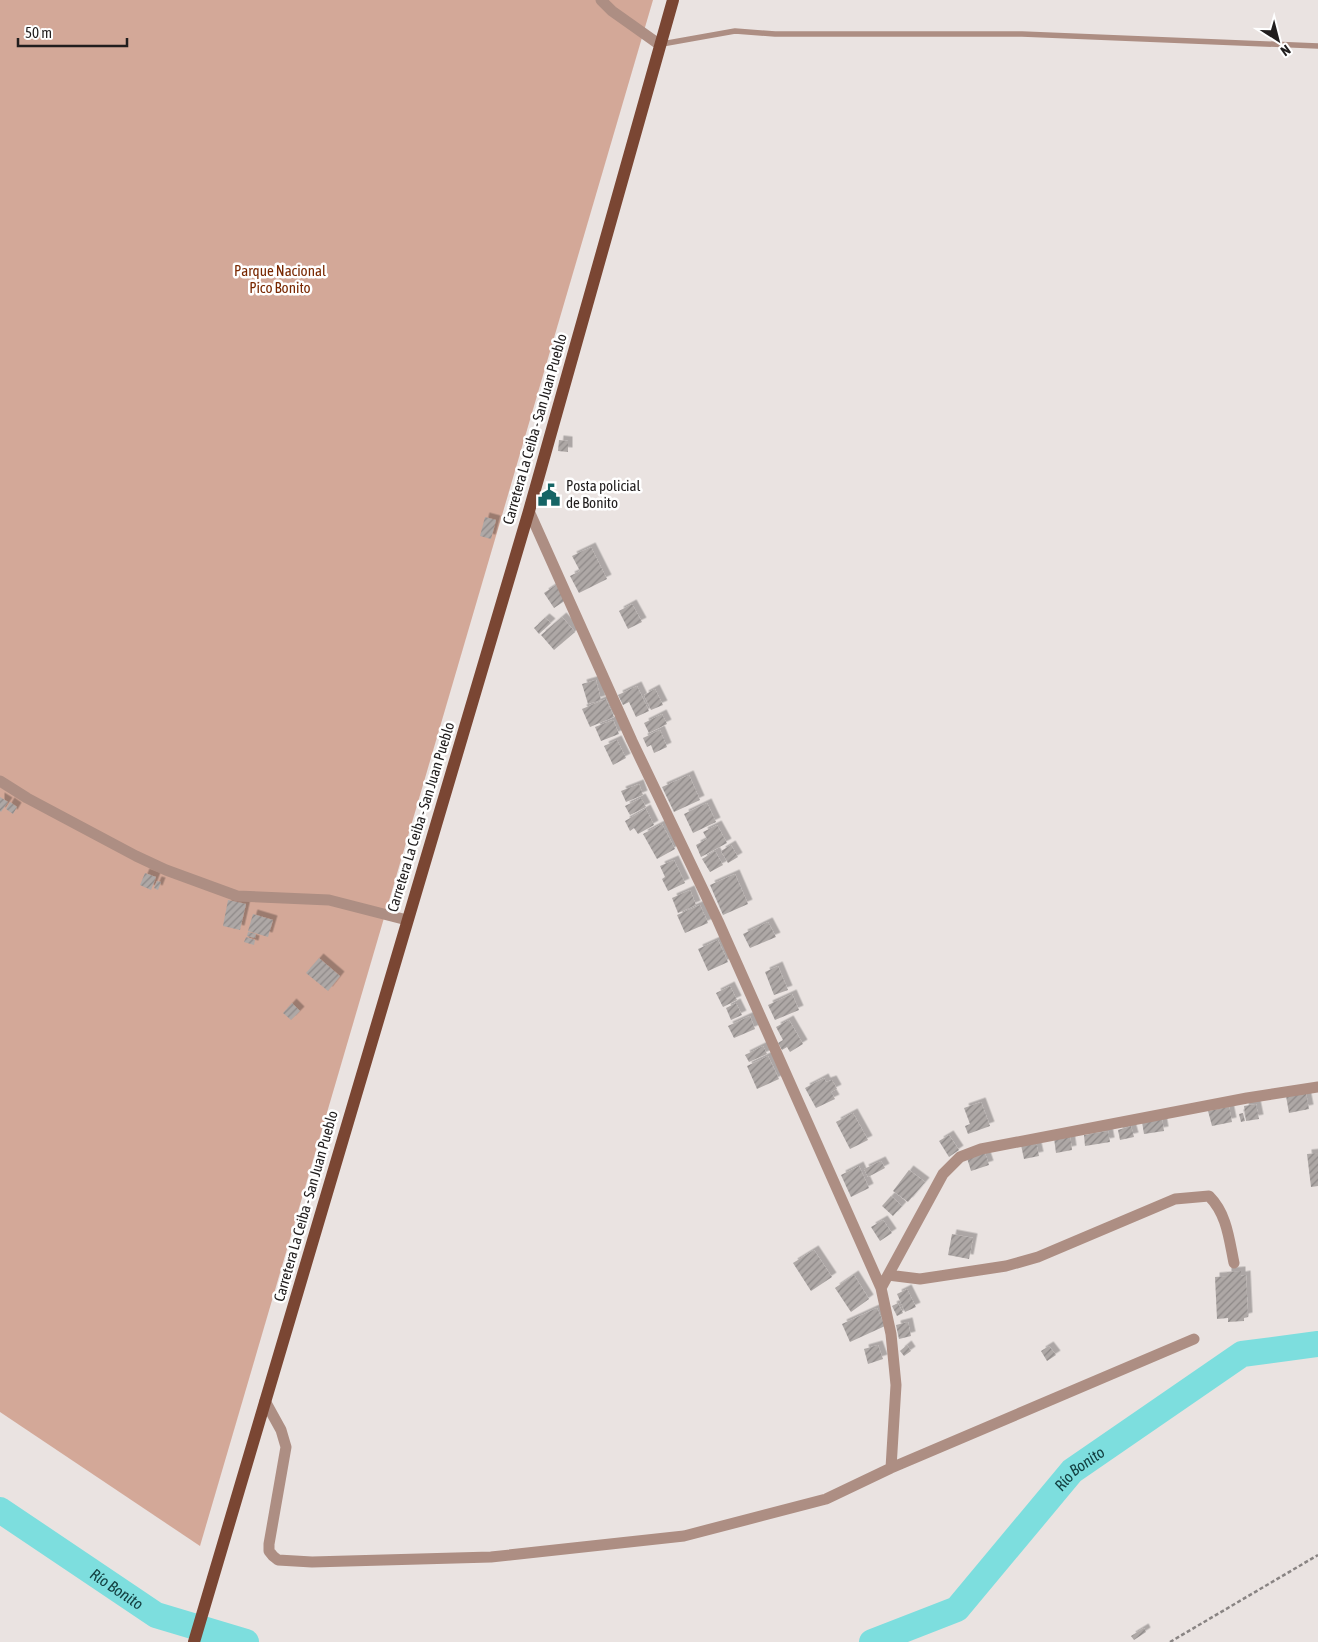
<svg xmlns="http://www.w3.org/2000/svg" width="1318" height="1642" viewBox="0 0 1318 1642" font-family="'Asap Condensed',sans-serif">
	<defs>
		<pattern id="building-hatch" width="6" height="6" patternUnits="userSpaceOnUse" patternTransform="scale(1.25)"><rect width="6" height="6" fill="#aea8a6"/><path d="M-1 1l2-2M0 6l6-6M5 7l2-2" fill="none" stroke="#8d8887"/></pattern>
		<filter id="shadow"><feDropShadow dx="4.5" dy="-4.5" stdDeviation="0" flood-color="#0004"/></filter>
	</defs>
	<rect width="100%" height="100%" fill="#eae3e1"/>
	<path fill="#d3a898" d="M0 0H653L200 1546 0 1412Z"/>
	<g fill="none" stroke-linecap="round" stroke-linejoin="round">
		<g stroke="#7ddede" stroke-width="26">
			<path id="s1" d="M0 1510 156 1615 246 1642"/>
			<path id="s2" d="M872 1642 957 1609 1072 1471 1242 1354 1318 1344"/>
		</g>
	</g>
	<path fill="url(#building-hatch)" filter="url(#shadow)" d="M559 440 568 441V452L558 451Z
		M485 517 496 520 491 539 480 536Z
		M591 547 607 579 579 593 570 576 580 571 572 556Z
		M556 585 566 600 554 608 544 593Z
		M632 604 642 622 628 629 619 611Z
		M562 617 575 632 554 650 541 635Z
		M545 618 551 623 539 634 534 628Z
		M596 680 601 700 588 704 582 684Z
		M637 686 649 711 636 717 629 702 623 705 618 695Z
		M655 689 663 705 651 710 644 695Z
		M606 699 614 717 590 727 582 709Z
		M662 714 667 724 649 733 644 723Z
		M613 720 619 734 601 741 595 727Z
		M660 730 667 747 654 753 651 745 647 747 643 738Z
		M617 740 626 758 613 765 604 746Z
		M689 775 700 800 674 812 662 787Z
		M639 784 643 795 626 802 621 791Z
		M0 797 8 802 1 812 0 811Z
		M641 798 646 807 630 815 625 806Z
		M10 802 17 807 13 814 6 809Z
		M707 803 716 822 693 833 684 814Z
		M646 809 654 825 638 834 634 828 630 831 625 821Z
		M662 824 675 849 657 859 643 834Z
		M717 825 727 843 701 857 696 845 707 839 703 832Z
		M731 845 738 857 728 863 721 851Z
		M715 851 723 865 710 872 702 859Z
		M674 860 685 883 668 891 662 879 665 877 660 866Z
		M145 873 156 877 151 890 140 885Z
		M735 874 748 904 723 915 710 885Z
		M157 881 161 882 158 890 154 888Z
		M690 890 696 905 678 913 672 898Z
		M228 900 246 904 240 930 223 926Z
		M700 905 708 923 685 933 677 915Z
		M253 914 273 920 268 937 248 931Z
		M768 922 776 937 750 948 743 934Z
		M248 932 256 934 255 938 247 936Z
		M246 937 255 940 254 945 244 942Z
		M718 940 728 962 708 971 698 949Z
		M319 958 340 976 328 991 306 973Z
		M778 966 788 990 774 995 765 972Z
		M730 986 737 1000 723 1007 716 993Z
		M792 994 799 1010 775 1020 768 1005Z
		M292 1003 300 1011 291 1020 283 1013Z
		M736 1003 742 1015 731 1020 726 1008Z
		M750 1016 755 1029 734 1038 728 1026Z
		M789 1020 803 1044 790 1052 787 1047 782 1050 778 1043 783 1040 776 1027Z
		M763 1046 767 1054 749 1062 745 1055Z
		M768 1056 779 1079 757 1089 747 1066Z
		M824 1078 826 1082 832 1080 837 1089 831 1092 835 1099 816 1108 805 1088Z
		M1306 1093 1309 1109 1289 1113 1286 1096Z
		M981 1102 990 1126 968 1134 965 1126 970 1124 964 1108Z
		M1256 1104 1259 1119 1246 1121 1244 1106Z
		M1229 1107 1232 1122 1212 1126 1208 1111Z
		M853 1113 868 1140 850 1149 836 1122Z
		M1243 1113 1245 1121 1241 1122 1239 1114Z
		M1162 1119 1164 1131 1144 1134 1142 1122Z
		M1131 1126 1134 1137 1120 1140 1118 1130Z
		M1108 1131 1110 1142 1085 1146 1084 1135Z
		M949 1135 959 1150 949 1157 939 1141Z
		M1070 1136 1072 1150 1056 1153 1054 1138Z
		M1036 1142 1039 1156 1024 1159 1021 1145Z
		M985 1153 989 1165 971 1171 967 1158Z
		M1318 1153V1186L1311 1187 1307 1154Z
		M881 1161 885 1168 868 1177 864 1169Z
		M859 1166 869 1188 851 1197 841 1175Z
		M909 1170 925 1182 908 1202 893 1191Z
		M891 1196 902 1206 893 1216 882 1206Z
		M883 1220 892 1233 880 1241 871 1227Z
		M952 1234 973 1238 969 1259 948 1255Z
		M814 1250 832 1277 811 1291 793 1263Z
		M1241 1271V1276L1246 1275 1248 1317 1244 1318V1321L1228 1322V1318L1217 1319 1215 1277 1227 1276V1272Z
		M854 1275 869 1299 851 1312 835 1288Z
		M907 1289 916 1307 905 1312 897 1294Z
		M898 1303 903 1313 897 1316 892 1306Z
		M877 1308 885 1326 850 1342 842 1324Z
		M908 1322 911 1336 899 1339 896 1325Z
		M878 1345 883 1359 868 1364 864 1349Z
		M907 1345 911 1351 904 1356 900 1351Z
		M1049 1346 1056 1355 1047 1361 1041 1351Z
		M1144 1628 1146 1632 1134 1640 1131 1636Z"/>
	<g fill="none" stroke-linecap="round" stroke-linejoin="round">
		<path stroke="#898483" stroke-width="2.5" stroke-dasharray="4 2.5" stroke-linecap="butt" d="M1170 1642 1318 1555"/>
		<path stroke="#ad8e83" stroke-width="5.5" d="M662 44 735 31 775 34H1022L1318 46"/>
		<path stroke="#ad8e83" stroke-width="11" d="M601 0 612 11 660 45
			M529 511 632 741 718 921 881 1288 891 1334 896 1385 891 1468
			M0 781 27 798 136 856 166 870 237 896 329 900 407 920
			M888 1275 920 1279 1006 1266 1038 1257 1175 1199 1209 1196C1227 1214 1229 1239 1234 1263
			M881 1288 943 1174 960 1157 981 1149 1247 1098 1318 1087
			M265 1401 281 1430 286 1447 269 1544V1551L273 1556 278 1560 312 1562 491 1557 684 1536 826 1499 891 1468 1194 1339"/>
		<path stroke="#7a4633" stroke-width="12" d="M194 1642 529 511 673 0"/>
	</g>
	<defs>
		<symbol id="civic-bare" viewBox="-9 -9 18 18"><path d="M-.6-6.5H3V-4.5H.6V-3L4-1V1h2V6H-6V1h2V-1L-.6-3ZM-1.2 2.5V6h2.4V2.5Z" fill="#156465" stroke="#fff" stroke-width="2.5" paint-order="stroke"/></symbol>
	</defs>
	<g fill-rule="evenodd">
		<use href="#civic-bare" x="533" y="479" width="32" height="32"/>
	</g>
	<g text-anchor="middle" stroke-width="5" stroke-linejoin="round" paint-order="stroke">
		<g font-size="15" fill="#792801" stroke="#fff">
			<text x="280" y="276">Parque Nacional<tspan x="280" dy="17">Pico Bonito</tspan></text>
		</g>
		<g font-size="15" fill="#211e1e" stroke="#fff">
			<text transform="translate(535 429) rotate(-74)" y="5">Carretera La Ceiba - San Juan Pueblo</text>
			<text transform="translate(421 817) rotate(-73)" y="5">Carretera La Ceiba - San Juan Pueblo</text>
			<text transform="translate(306 1206) rotate(-74)" y="5">Carretera La Ceiba - San Juan Pueblo</text>
		</g>
		<g font-size="15" fill="#211e1e" stroke="#fff" text-anchor="start">
			<text x="566" y="491">Posta policial<tspan x="566" dy="17">de Bonito</tspan></text>
		</g>
		<g font-size="16" font-style="italic" fill="#144142" stroke="#fff">
			<text dy="6" stroke="none"><textPath href="#s2" startOffset="278">Río Bonito</textPath></text>
			<text dy="6" stroke="none"><textPath href="#s1" startOffset="141">Río Bonito</textPath></text>
		</g>
	</g>
	<g transform="translate(1278 40) rotate(144)" stroke="#ffffff" stroke-width="4" paint-order="stroke">
	<path d="M0-4L9 19L0 12L-9 19Z" fill="#211e1e"/>
	<text y="-8" font-size="14" font-weight="bold" text-anchor="middle" fill="#211e1e">N</text>
	</g>
	<path d="M18 38v8h109v-8" fill="none" stroke="#211e1e" stroke-width="2.5"/>
	<text x="25" y="38" font-size="15" fill="#211e1e" stroke="#ffffff" stroke-width="4" paint-order="stroke">50 m</text>
</svg>
